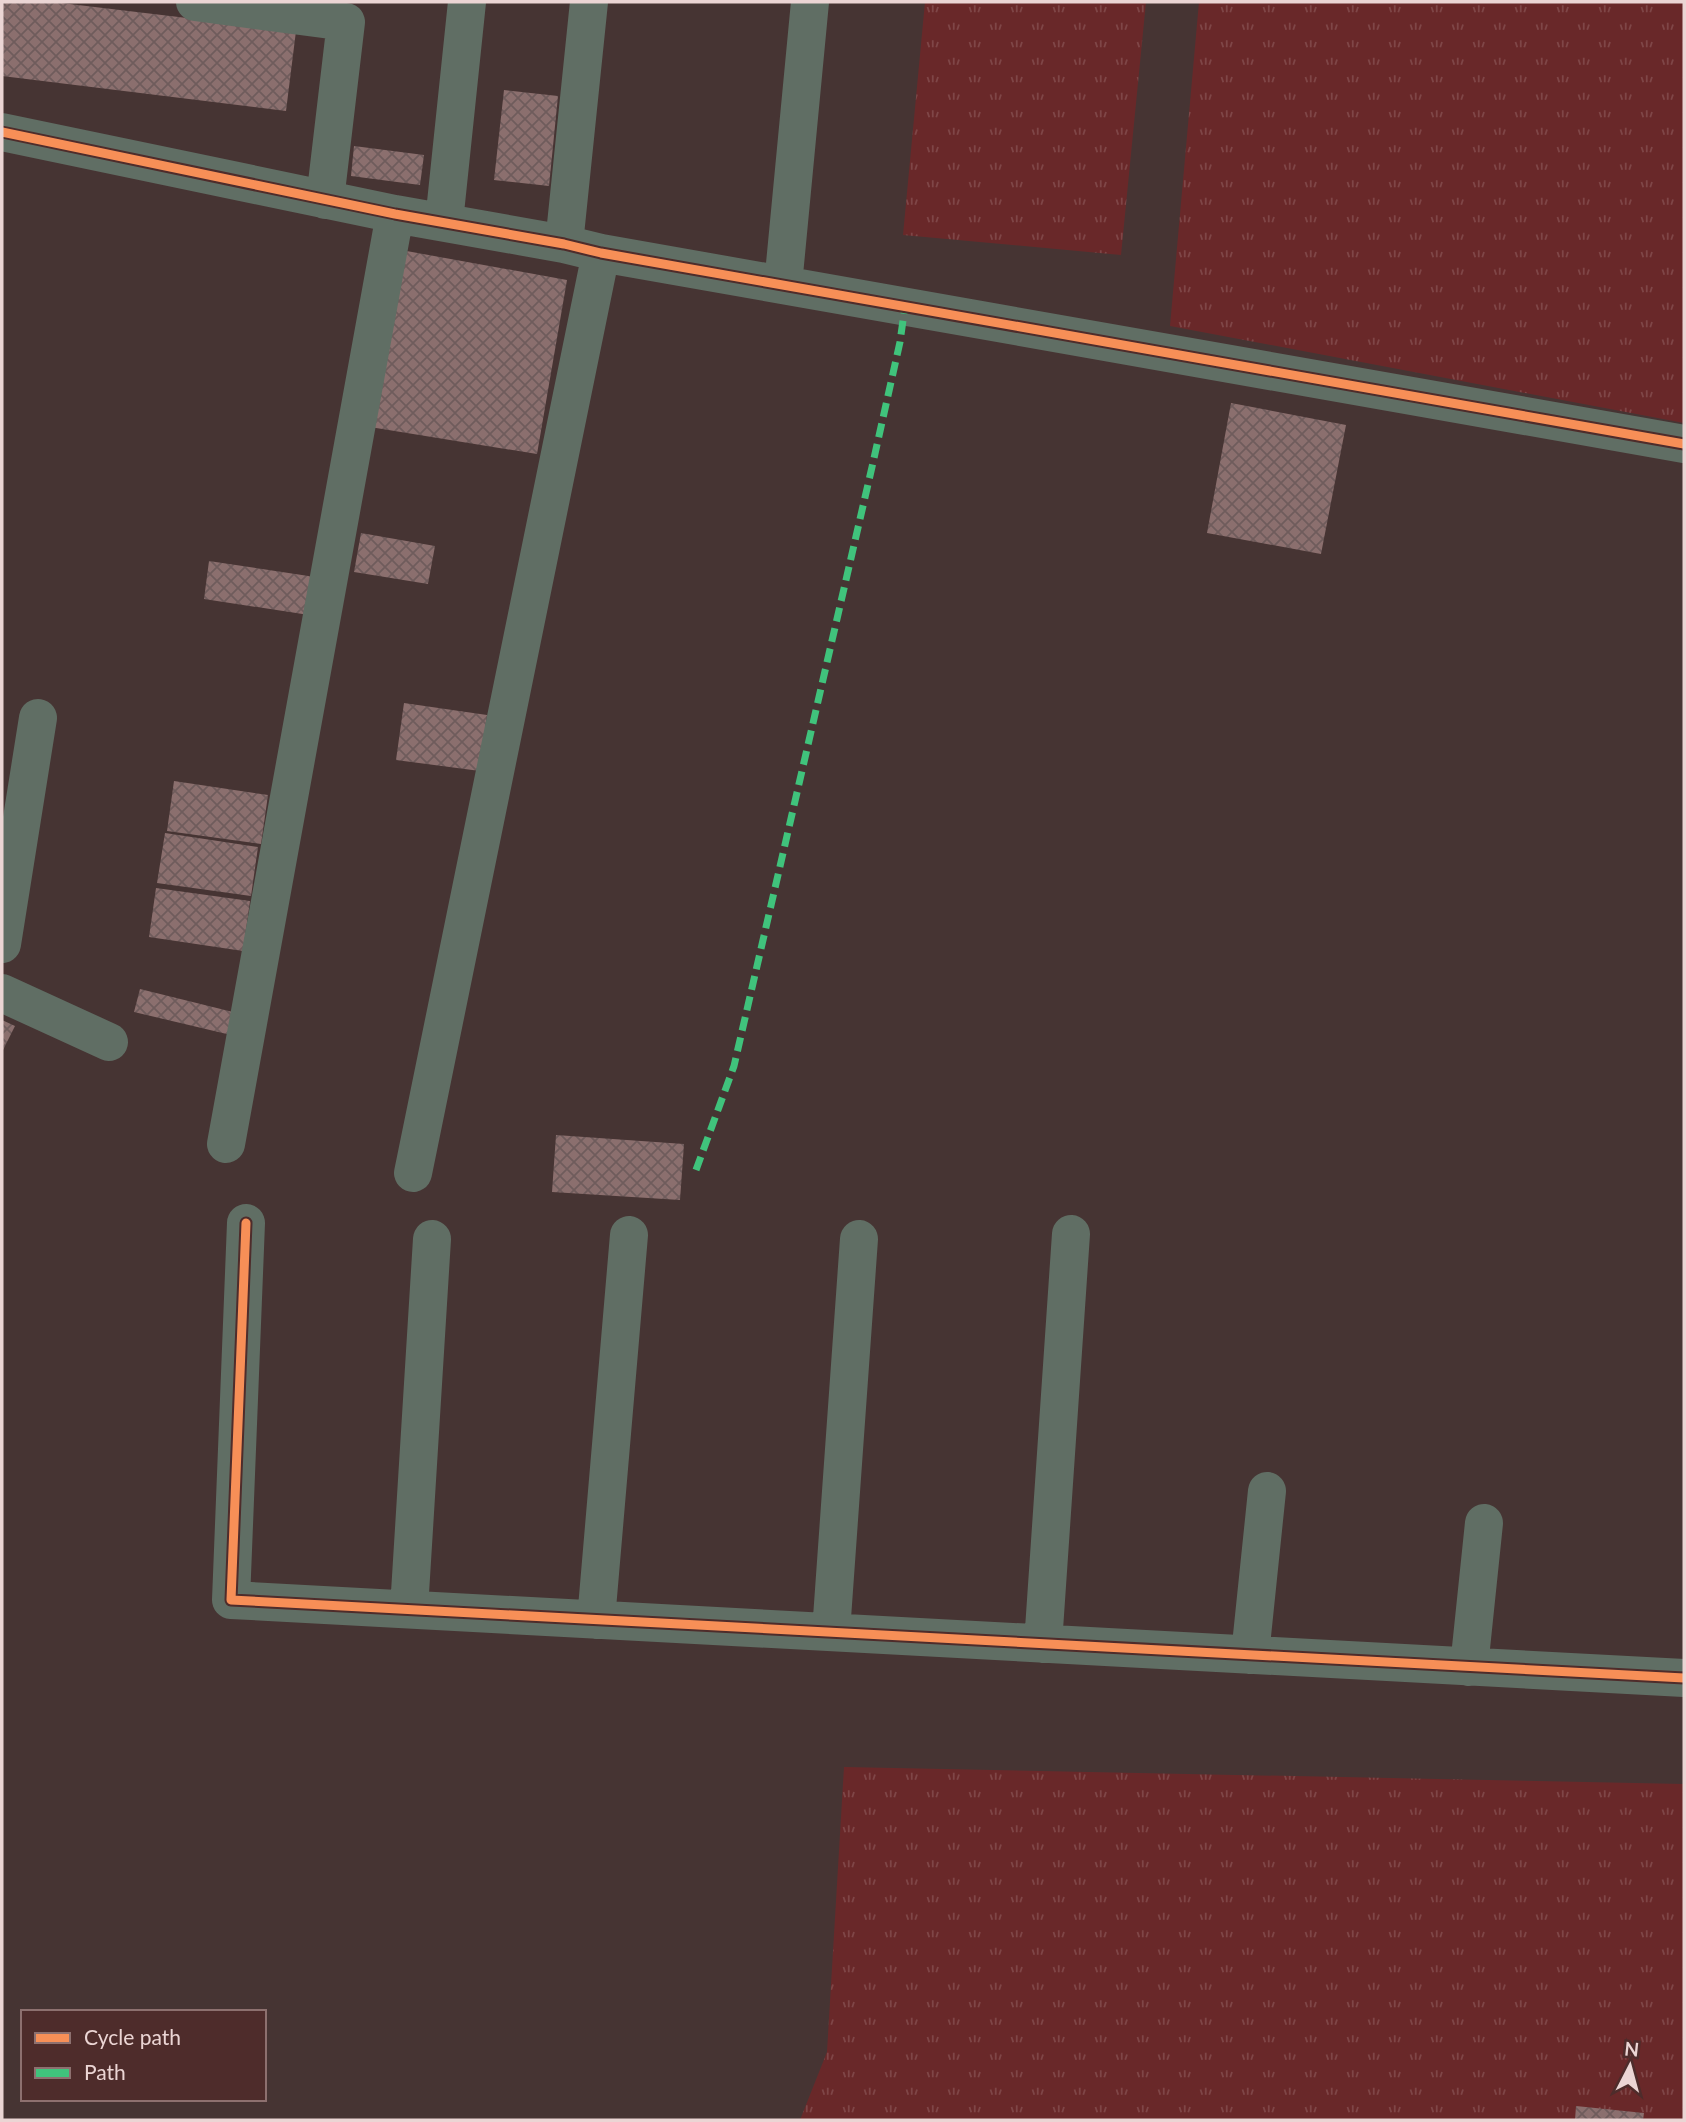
<svg xmlns="http://www.w3.org/2000/svg" width="1686" height="2122" viewBox="0 0 1686 2122" font-family="Lato,sans-serif">
	<defs>
		<pattern id="grass-tufts" width="24" height="20" patternUnits="userSpaceOnUse" patternTransform="scale(1.75)"><rect width="24" height="20" fill="#692829"/><path d="M3 7l-1-3M5 7V3M7 7l1-3M15 17l-1-3M17 17v-4M19 17l1-3" fill="none" stroke="#7f4647"/></pattern>
		<pattern id="building-cross-hatch" width="8" height="8" patternUnits="userSpaceOnUse" patternTransform="scale(1.75)"><rect width="8" height="8" fill="#8b6f6e"/><path d="M0 0l8 8M0 8l8-8" fill="none" stroke="#6f5c5c"/></pattern>
	</defs>
	<rect width="100%" height="100%" fill="#463433"/>
	<path fill="url(#grass-tufts)" d="M925 2H1146L1121 255 903 235Z
		M1199 2H1684V423L1170 326Z
		M844 1767 1684 1784V2120H800L827 2052Z"/>
	<path fill="url(#building-cross-hatch)" d="M2 2H53L296 31 286 111 2 76Z
		M504 90 558 96 549 186 494 180Z
		M354 146 424 155 420 185 351 176Z
		M401 250 567 280 537 454 370 427Z
		M1231 403 1346 425 1321 554 1207 533Z
		M361 533 435 546 428 584 354 572Z
		M209 561 315 577 309 615 204 599Z
		M404 703 487 715 480 771 396 760Z
		M174 781 268 795 261 844 167 831Z
		M165 833 258 847 251 896 157 883Z
		M156 888 250 901 243 951 149 937Z
		M140 989 237 1013 231 1035 134 1012Z
		M2 1020 15 1026 2 1052Z
		M556 1135 684 1144 680 1200 552 1192Z
		M1576 2106 1644 2113 1643 2120H1575Z"/>
	<g fill="none" stroke-linecap="round" stroke-linejoin="round">
		<path stroke="#606e64" stroke-width="38" d="M195 2 346 22 325 200
			M2 132 395 214 564 244 601 253 1684 444
			M444 222 467 2
			M564 244 589 2
			M783 285 810 2
			M2 944 38 718
			M2 993 109 1042
			M226 1144 395 214
			M413 1173 601 253
			M246 1223 231 1600 1684 1678
			M409 1609 432 1239
			M596 1620 629 1235
			M831 1632 859 1239
			M1043 1644 1071 1234
			M1250 1655 1267 1491
			M1469 1667 1484 1523"/>
		<path stroke="#40c37c" stroke-width="7" stroke-dasharray="14 7" stroke-linecap="butt" d="M696 1170 734 1066 872 467 900 342 905 306"/>
		<defs>
			<path id="cycleway" d="M2 132 395 214 564 244 601 253 1684 444
				M246 1223 231 1600 1684 1678"/>
		</defs>
		<use href="#cycleway" stroke="#4e2c2b" stroke-width="13"/>
		<use href="#cycleway" stroke="#f78f57" stroke-width="9"/>
	</g>
	<rect width="1686" height="2122" fill="none" stroke="#ebd5d4" stroke-width="7"/>
	<rect x="21" y="2010" width="245" height="91" fill="#4e2c2b" stroke="#8d706f" stroke-width="2"/>
	<rect x="35" y="2033" width="35" height="10" fill="#f78f57" stroke="#8d706f" stroke-width="2"/>
	<text x="84" y="2045" font-size="21" fill="#ebd5d4">Cycle path</text>
	<rect x="35" y="2068" width="35" height="10" fill="#40c37c" stroke="#8d706f" stroke-width="2"/>
	<text x="84" y="2080" font-size="21" fill="#ebd5d4">Path</text>
	<g transform="translate(1630 2066) rotate(6)" stroke="#4e2c2b" stroke-width="5" paint-order="stroke">
	<path d="M0-5L12 26L0 18L-12 26Z" fill="#ebd5d4"/>
	<text y="-10" font-size="19" font-weight="bold" text-anchor="middle" fill="#ebd5d4">N</text>
	</g>
</svg>
